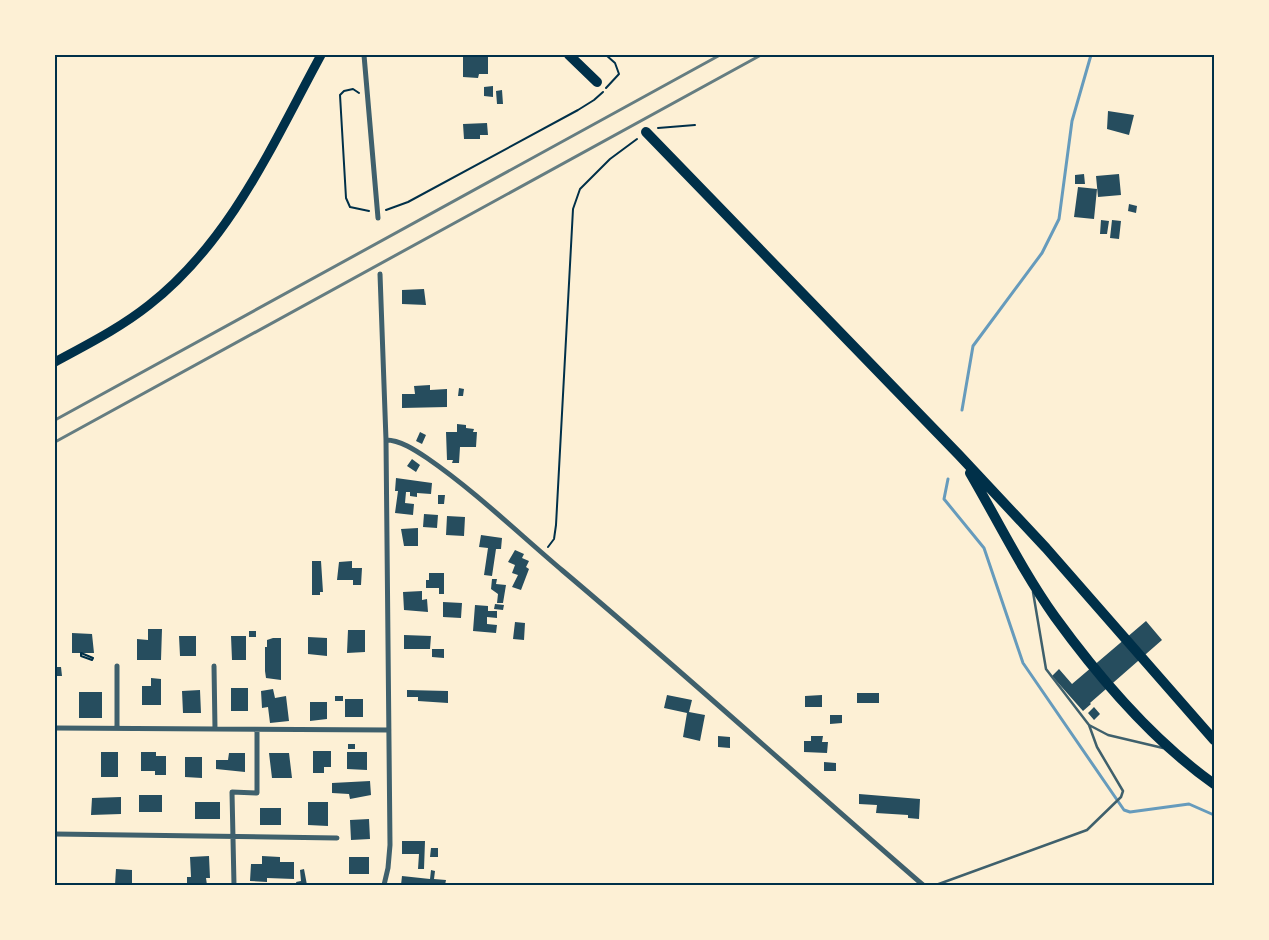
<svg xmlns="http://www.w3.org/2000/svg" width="1269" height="940" viewBox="0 0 1269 940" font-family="'Nunito Sans',sans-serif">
	<rect width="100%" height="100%" fill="#fdf0d5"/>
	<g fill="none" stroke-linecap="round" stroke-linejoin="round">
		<path stroke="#669bbc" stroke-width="3" d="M962 410 973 346 1042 253 1059 219 1072 121 1091 55
			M948 479 944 499 984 548 1023 663 1124 810 1130 812 1189 804 1214 815"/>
	</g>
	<path fill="#264d5e" d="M463 55H488V74H479L478 78 463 77Z
		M493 86V97L484 96V87Z
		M502 90 503 104H497L496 91Z
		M1108 111 1134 115 1129 135 1107 129Z
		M487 123 488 135H480V139H464L463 124Z
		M1084 174 1085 184H1075V175Z
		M1119 174 1121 195 1098 197 1096 176Z
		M1078 187 1097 189 1094 219 1074 217Z
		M1129 204 1137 206 1136 213 1128 211Z
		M1101 220 1109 221 1107 234H1100Z
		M1112 220 1121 221 1119 239 1110 238Z
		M424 289 426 305 402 304V290Z
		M430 385V390L447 389V407L402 408V394H415L414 386Z
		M459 388 464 389 463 396H458Z
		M457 424 466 425V428L474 429 473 432H477L476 447H460L459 463H452L453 460H447L446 432H457Z
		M420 432 426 435 422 444 416 441Z
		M412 459 420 465 416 472 407 466Z
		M396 478 432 483 431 494 417 493V497L410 496V492H406L405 503 414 504 413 515 395 513 398 491H395Z
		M438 495H445L444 504H438Z
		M424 514 438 515 437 528 423 527Z
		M447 516 465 517 464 536 446 535Z
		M418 528V546H404L401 529Z
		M481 535 502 538 501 549H496L492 576 484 575 488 548 479 547Z
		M515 550 524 554 522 558 529 561 526 567 529 569 521 590 512 587 518 575 512 573 515 565 508 562Z
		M312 561H321L323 592H320V595H312Z
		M352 561V568H362L361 585H353V580H337L339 562Z
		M429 573H444V594H439V588H426V580H429Z
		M492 579H497L496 584 506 585 503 603H497L498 594 491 589Z
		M422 591V600L427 599 428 612 404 610 403 592Z
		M443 602 462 603 461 618 443 617Z
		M495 604 504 605 503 610 494 609Z
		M475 605 488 606V611H497V618L487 617V624L497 625 496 633 473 631Z
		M1146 621 1162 640 1090 703 1091 704 1083 711 1052 676 1059 669 1072 684Z
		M515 622 525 623 524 640 513 639Z
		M148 629H162L161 660H137V639L148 640Z
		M348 630H365V652L347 653Z
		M249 631H256V637H249Z
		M72 633 92 634 94 653H72Z
		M404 635 431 636 430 649H404Z
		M179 636H196V656H180Z
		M231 636H246V660H232Z
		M308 637 327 638V656L308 654Z
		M273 638H281V680L266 678 265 671V647H267V640Z
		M432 649H444V658L432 657Z
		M56 667H61L62 676H55Z
		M151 678 161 679V705H142V686H151Z
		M231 688H248V711H231Z
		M273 689 275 698 286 696 289 721 270 723 268 707 262 708 261 691Z
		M200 690 201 713H183L182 691Z
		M407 690 448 691V703L418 701V697H407Z
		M79 692H102V718H79Z
		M857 693H879V703H857Z
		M667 695 692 700 689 712 705 715 700 741 683 737 687 713 664 708Z
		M822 695V707H805V696Z
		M335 696H343V701H335Z
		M345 699H363V717H345Z
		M310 702H327V719L310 721Z
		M1094 707 1100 714 1094 720 1088 713Z
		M830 715H842V723L830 724Z
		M718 736 730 737V748L718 747Z
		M811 736H823L822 742H828L827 753 804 752V741H811Z
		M348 744H355V749H348Z
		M313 751H331V767H324V773H313Z
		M101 752H118V777H101Z
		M141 752H156V756H166V775H155V771H141Z
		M347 752H367V770L347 769Z
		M229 753H245V772L216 769V760H228Z
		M269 753H289L292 778H272Z
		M185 757H202V778L185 777Z
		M824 762 836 763V771H824Z
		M370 781 371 795 350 799 349 794 332 793V783Z
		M859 794 920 799 919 819 908 818V815L876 813 877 805 859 804Z
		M139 795H162V812H139Z
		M121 797V814L91 815 92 798Z
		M195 802H220V819H195Z
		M308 802H328V826L308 825Z
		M260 808H281V825H260Z
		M369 819 370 839 351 840 350 820Z
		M402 841H425L424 869H418L419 854H402Z
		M431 848H438V857H430Z
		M209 856 210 878H206L207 885H187V877H191L190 857Z
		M262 856 280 857V862H294V879L267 878V882L250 881 251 864H262Z
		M349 857H369V874H349Z
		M116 869 132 870V885H115Z
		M304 869 307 885H297L296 882 301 881 300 870Z
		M431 870 435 871 434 879 446 880 445 885H401L402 876 430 879Z"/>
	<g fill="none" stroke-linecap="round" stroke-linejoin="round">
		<path stroke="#003049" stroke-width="2" d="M606 88 619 74 615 63 606 55
			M359 93 353 89 344 91 340 95 346 198 350 207 369 211
			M658 128 695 125
			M386 210 408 202 578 110 594 100 603 92
			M548 547 554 539 556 525 573 209 580 189 610 159 637 139
			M81 653 93 658 92 660 81 656Z"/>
		<path stroke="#3f606c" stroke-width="2.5" d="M1033 592 1046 669 1089 725 1108 735 1163 748
			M936 885 1087 830 1121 797 1123 791 1097 747 1089 725"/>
		<path stroke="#3f606c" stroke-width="5" d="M364 55 378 218
			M380 274 386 440 390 845 388 868 384 885
			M386 440C400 440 415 450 427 458 475 491 518 533 563 571 685 674 803 781 923 885
			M214 666 215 729
			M55 728 389 730
			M117 728V666
			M55 834 337 838
			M234 885 232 792 257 793V730"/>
		<path stroke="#003049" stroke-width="9" d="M55 362C88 344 120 328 149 305 231 241 273 143 321 55"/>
		<path stroke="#003049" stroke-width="10" d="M569 55 597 82
			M646 132 959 455 1046 548 1214 740
			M970 473C998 521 1023 572 1055 617 1100 679 1152 740 1214 784"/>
		<path stroke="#657d81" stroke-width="3" d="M55 420 720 55
			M55 442 761 55"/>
	</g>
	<rect width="1269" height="940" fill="none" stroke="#fdf0d5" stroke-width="112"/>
	<rect x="56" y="56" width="1157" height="828" fill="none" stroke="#003049" stroke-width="2"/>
</svg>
